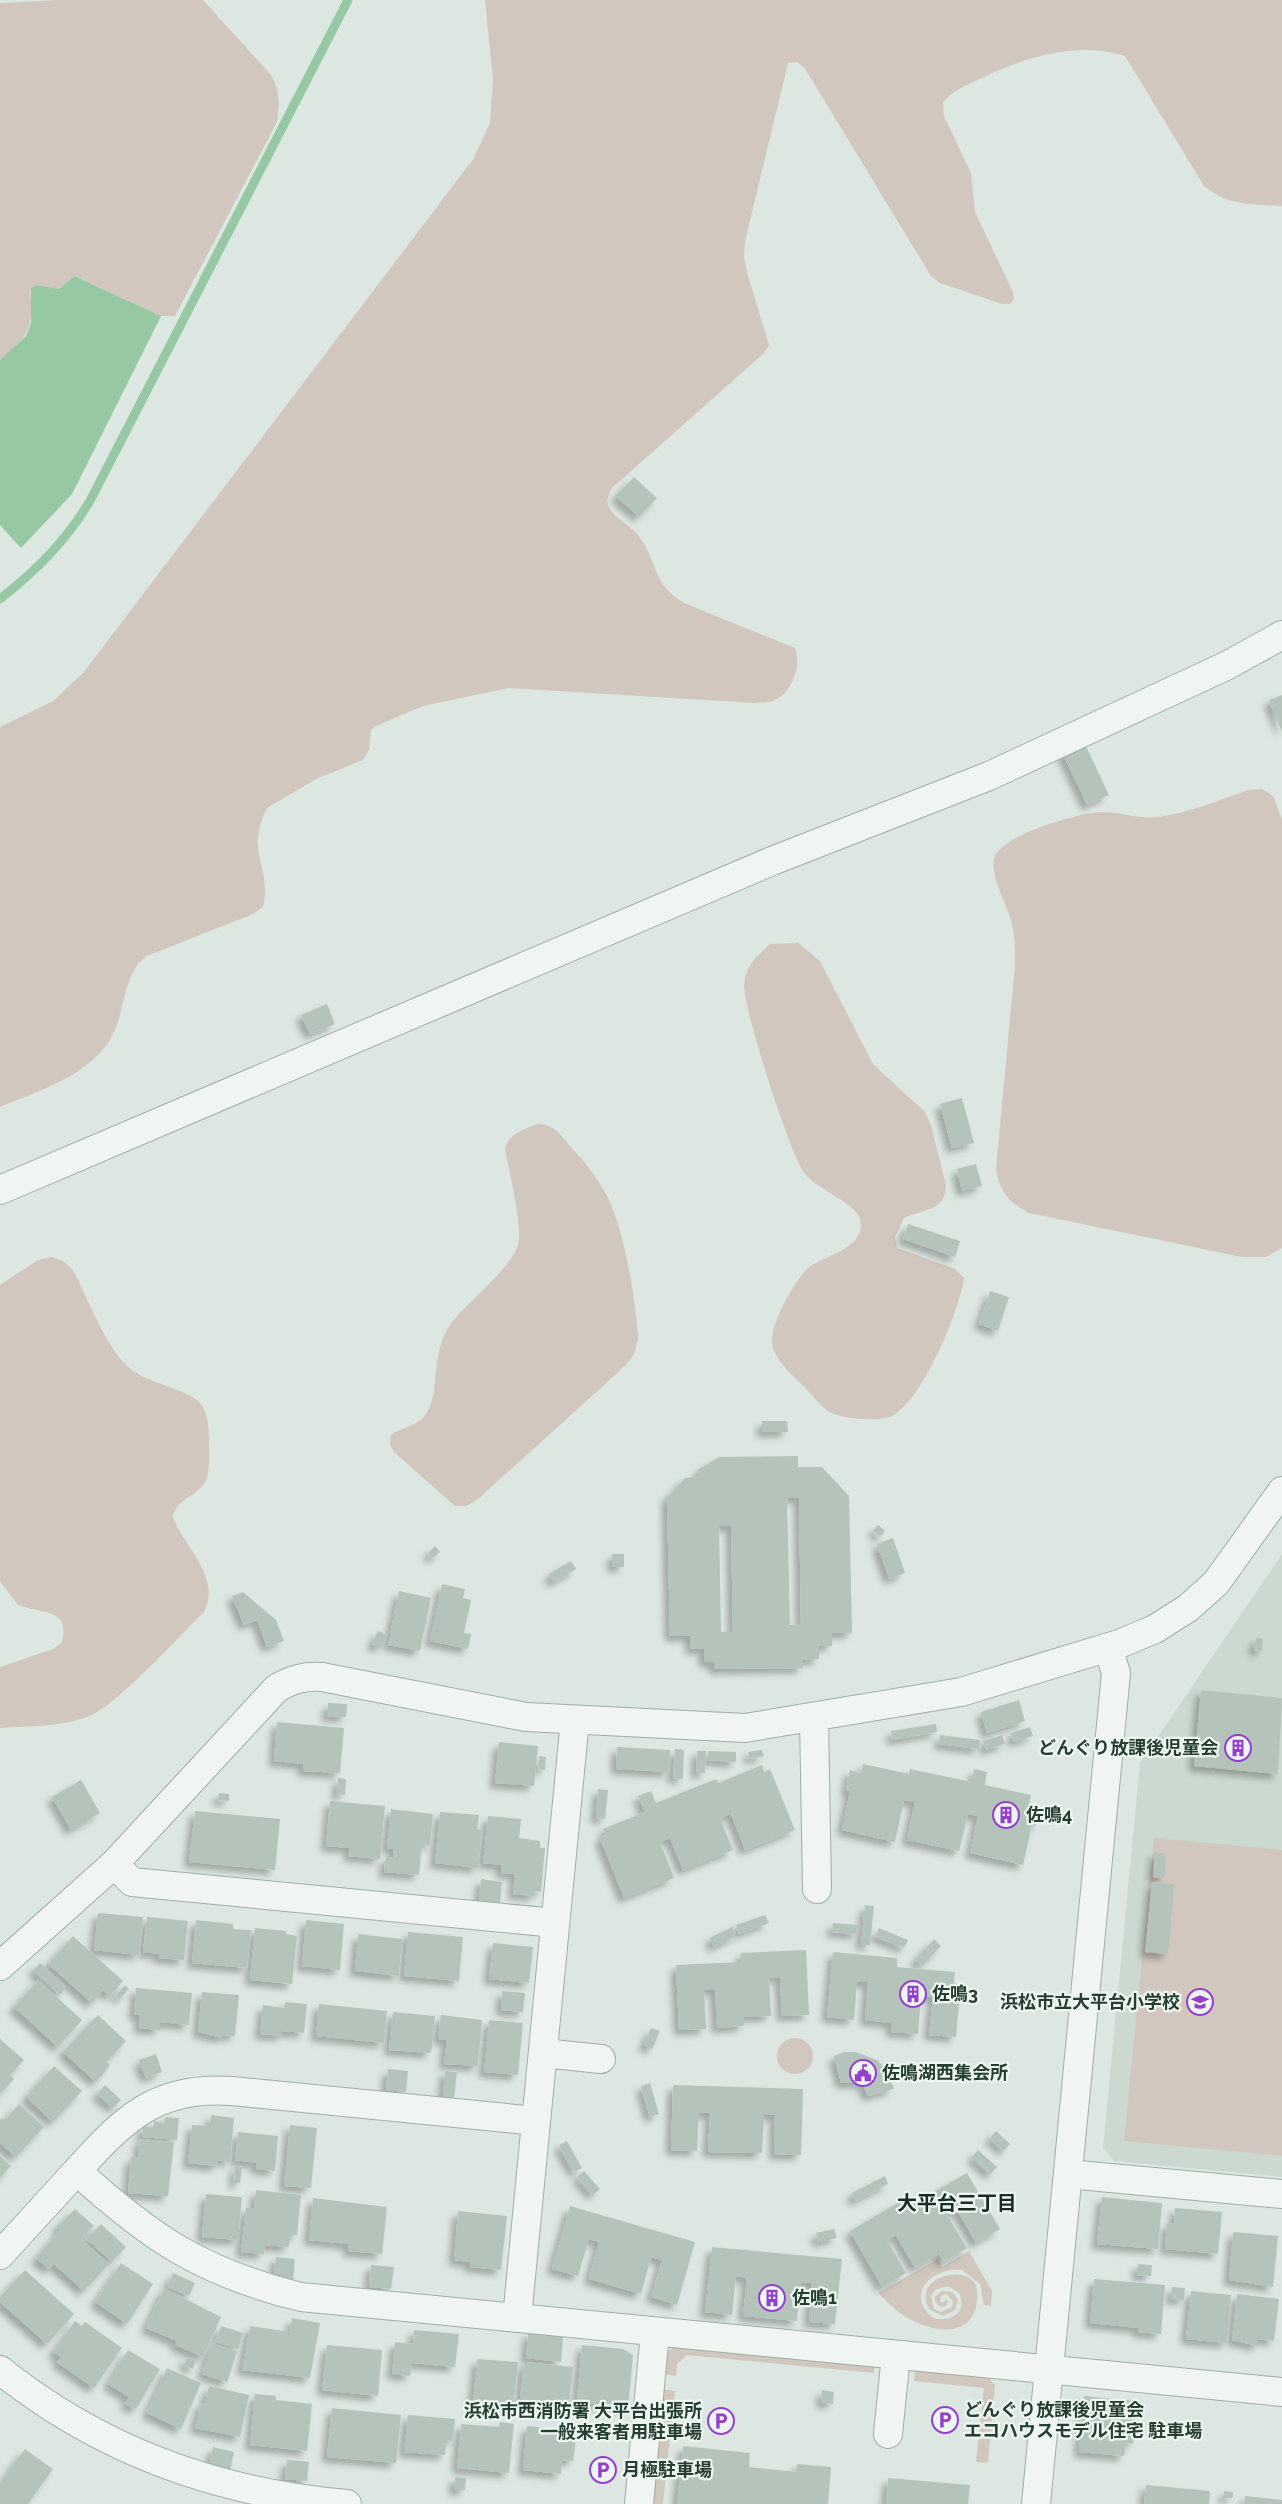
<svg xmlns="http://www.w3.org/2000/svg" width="1282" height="2504" viewBox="0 0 1282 2504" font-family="Raleway,'Noto Sans JP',sans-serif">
	<defs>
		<filter id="shadow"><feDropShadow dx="-5.5" dy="5.5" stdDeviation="3" flood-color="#0004"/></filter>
	</defs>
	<rect width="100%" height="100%" fill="#dde7e1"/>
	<path fill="#cbd9d0" d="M1282 1554V2177L1114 2161 1103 2148 1140 1763Z"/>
	<path fill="#d1c7be" d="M56 0H203L271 75C280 91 280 103 277 122L175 316H161L74 276 59 289 37 285 30 291C34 328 28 337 0 360V3Z
		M485 0H1282V206C1253 204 1227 206 1204 186L1125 56C1078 41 1025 57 982 78 968 85 954 89 943 102L944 116 971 173 975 212 1013 292 1014 299 1010 304H1002L940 283 931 276 804 67 797 62 788 63 745 241 744 257 747 272 769 345 764 353 612 488C609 494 606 498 608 505 613 518 630 525 638 535 659 562 650 582 684 603L795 648C802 666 792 693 773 701 767 703 759 702 754 703L509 688 423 706 376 726 371 730 369 750 363 760 318 778 267 808C244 854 273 869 263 907L253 914 147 956C122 973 126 1012 111 1038 89 1076 38 1091 0 1107V727L53 701 84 672 474 158 490 123 493 80Z
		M1262 789 1273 796 1282 819V1248L1266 1257H1242L1029 1213C1008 1202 1000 1192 996 1169L1015 965C1015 950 1015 935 1011 920 1006 903 991 878 994 859 998 836 1080 812 1102 812 1120 812 1138 819 1156 817 1187 814 1219 800 1248 790Z
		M798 943 820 961 873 1064 925 1112 931 1125 946 1185C946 1212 922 1209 904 1218L895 1237 897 1248 955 1269 964 1278C960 1310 922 1401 892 1416 879 1422 847 1419 834 1414 823 1410 815 1398 807 1390 796 1378 778 1364 773 1348 766 1330 795 1280 808 1268 825 1254 867 1249 860 1219 857 1204 817 1189 805 1174 791 1158 743 1007 744 985 745 967 757 956 770 944Z
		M537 1124C554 1124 560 1134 570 1146 584 1161 596 1176 606 1194 624 1227 636 1301 638 1339L634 1354 625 1366 477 1500 466 1506H455L394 1452 390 1445 391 1435C402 1427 418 1426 426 1414 441 1394 429 1352 452 1322 468 1302 511 1268 518 1245 523 1227 509 1171 505 1149 509 1133 523 1130 537 1124Z
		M51 1257 63 1261 73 1270C88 1298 104 1344 127 1366 135 1374 148 1379 159 1383 196 1398 209 1396 209 1441 209 1451 210 1463 208 1473 205 1496 176 1496 173 1517 184 1547 222 1578 204 1612 179 1636 116 1707 87 1717 60 1727 29 1726 0 1728V1667L53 1649 62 1642C71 1608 41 1614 18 1605L0 1581V1285L38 1260Z
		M1154 1838 1282 1850V2156L1124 2141Z
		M777 2056a18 18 0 1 1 36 0a18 18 0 1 1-36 0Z
		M969 2251 992 2291 991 2306 984 2305 980 2284 962 2270C932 2267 904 2294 933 2318 951 2322 968 2313 959 2293L948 2286 935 2290 931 2296 934 2309 941 2312 952 2307 953 2301 946 2294 941 2296 940 2301 943 2303 946 2299 948 2302 946 2306 941 2307 935 2302V2297L942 2291 952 2292 958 2300 955 2310 943 2316 929 2309C910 2274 974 2262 977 2290 981 2336 939 2337 906 2317 896 2311 887 2302 878 2293L938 2259 942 2267Z
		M674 2347 874 2367V2373L687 2355 677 2364 676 2376 665 2374 667 2353Z
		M915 2370 989 2378 995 2385 988 2463 976 2462 984 2388 914 2381Z
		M663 2389 675 2391 663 2504H652Z"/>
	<path fill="#97c8a4" d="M74 276 161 316 72 494 21 548 0 525V360L26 336 31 323V288L37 285 59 289Z"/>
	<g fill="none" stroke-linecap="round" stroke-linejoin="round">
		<path stroke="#97c8a4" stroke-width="9" d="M0 599C37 570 67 540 91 499L348 0"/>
	</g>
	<path fill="#b4c4ba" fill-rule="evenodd" filter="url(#shadow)" d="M634 477 657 498 639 517 616 496Z
		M1282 695V732L1269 700Z
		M1084 742 1109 795 1087 805 1062 752Z
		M327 1004 335 1024 310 1034 301 1015Z
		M962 1098 974 1143 952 1148 940 1104Z
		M976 1164 982 1186 962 1191 957 1169Z
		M908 1224 960 1241 955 1257 903 1239Z
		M990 1291 1009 1297 998 1331 979 1324Z
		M762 1421H787L788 1432H762Z
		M798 1456V1467H822L849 1496 852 1633H832V1646H819V1659L803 1660V1668L714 1669V1662H704V1649H691L690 1636H670L667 1498 685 1478 698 1477V1470L719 1457ZM787 1498H799L801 1625H790ZM719 1526H731L733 1632H721Z
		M878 1525 885 1531 880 1537 873 1530Z
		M893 1538 905 1573 889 1579 877 1544Z
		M435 1546 440 1552 433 1558 428 1553Z
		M612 1554H624V1567H613Z
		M571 1561 576 1569 554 1582 549 1574Z
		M442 1584 465 1589 463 1598 471 1600 464 1633 471 1634 468 1649 430 1641Z
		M399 1591 431 1598 420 1651 388 1645Z
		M243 1592 276 1620 284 1641 267 1647 257 1620 244 1625 232 1596Z
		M378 1631 387 1635 381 1647 372 1644Z
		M1256 1638 1263 1639 1262 1651 1254 1650Z
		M1201 1690 1282 1698 1278 1774 1194 1766Z
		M1019 1700 1025 1721 987 1733 981 1712Z
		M328 1703 347 1704 346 1717 327 1716Z
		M277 1722 344 1728 340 1773 303 1771 304 1764 274 1761Z
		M936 1724 937 1732 893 1740 891 1731Z
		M1030 1727 1033 1736 1014 1742 1011 1733Z
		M940 1735 980 1740 979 1749 939 1744Z
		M1002 1735 1005 1744 986 1750 983 1741Z
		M499 1742 538 1746 534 1786 495 1783Z
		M617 1747 670 1750 669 1772 616 1769Z
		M675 1749 684 1750 683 1779 673 1778Z
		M762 1750 764 1756 750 1759 748 1752Z
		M697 1751H706L705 1773H696Z
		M708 1751 736 1752V1762L707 1760Z
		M539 1756 546 1757 545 1770 538 1769Z
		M863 1764 909 1774 910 1769 972 1782 974 1769 987 1772 985 1785 1031 1795 1029 1804 1040 1806 1036 1826 1032 1825 1023 1865 970 1853 978 1816 968 1814 959 1851 907 1840 915 1802 904 1800 895 1842 842 1830 850 1791 846 1790 850 1770 861 1773Z
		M762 1765 764 1772 770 1769 795 1830 745 1850 731 1814 720 1818 733 1850 683 1870 670 1838 660 1842 674 1878 624 1898 600 1838 606 1835 603 1829 645 1812 638 1796 651 1791 656 1803 716 1779 718 1783Z
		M338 1778 346 1779 345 1795 337 1794Z
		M81 1780 100 1813 71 1830 52 1797Z
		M598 1789 608 1790 605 1819 596 1818Z
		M219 1793 229 1794V1801L218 1800Z
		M330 1801 385 1806 380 1859 348 1856 350 1848 326 1846Z
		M391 1809 433 1814 430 1845 422 1844 419 1875 384 1872 386 1857 393 1858 394 1849 387 1848Z
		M195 1811 280 1819 275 1870 189 1862Z
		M440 1812 479 1815 477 1829 482 1830 478 1868 435 1863Z
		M488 1816 521 1819 519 1838 540 1841V1848H545L541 1892 534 1891V1896L513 1894 515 1874 501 1873 502 1865 483 1863Z
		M1155 1852 1166 1854 1164 1878 1153 1877Z
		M481 1879 502 1882 500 1904 479 1901Z
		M1152 1882 1174 1884 1168 1954 1145 1952Z
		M865 1905 874 1906 870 1945H861Z
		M98 1913 143 1917 139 1955 94 1950Z
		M765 1915 769 1923 739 1934 736 1925Z
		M147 1917 188 1921 184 1960 159 1958V1954L143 1952Z
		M196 1920 233 1924V1929L251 1930 247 1968 192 1963Z
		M306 1920 344 1924 340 1970 302 1966Z
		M833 1923 858 1925 857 1934 832 1932Z
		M732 1927 736 1936 714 1947 710 1938Z
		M255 1928 286 1931V1934L297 1936 292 1984 250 1980Z
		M879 1928 908 1940 904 1948 875 1936Z
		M408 1932 463 1937 459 1981 404 1976Z
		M358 1934 402 1939 399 1976 355 1971Z
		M73 1936 123 1981 110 1996 103 1990 92 2003 48 1964Z
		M934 1939 941 1946 922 1966 915 1960Z
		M493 1943 533 1947 529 1983 489 1979Z
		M806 1950 809 2015 782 2016 780 1977 769 1978 771 2016 744 2017V2026L717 2028 715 1990H704L706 2029 679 2030 676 1965 741 1962V1953Z
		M833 1952 897 1958V1967L955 1972 953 1992H960L956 2037 929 2035 933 1997 921 1996 918 2034 891 2032 892 2023 865 2020 868 1982H857L854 2020 827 2017Z
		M40 1963 66 1987 60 1995 33 1970Z
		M38 1980 82 2020 58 2047 14 2007Z
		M125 1985 129 1989 119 1999 115 1996Z
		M136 1988 192 1993 189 2025 160 2022V2030L139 2028 140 2015H134Z
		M502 1991 525 1993 523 2012 501 2010Z
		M202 1992 239 1995 235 2036 222 2035V2038L198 2032Z
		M285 2002 307 2004 304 2033 282 2031V2036L260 2034 263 2005 284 2008Z
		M319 2004 387 2011 384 2043 316 2036Z
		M393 2012 435 2016 431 2053 389 2050Z
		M98 2015 126 2041 106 2062 110 2065 96 2082 63 2052Z
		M441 2015 482 2020 478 2066 444 2064 447 2040 438 2039Z
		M489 2020 523 2023 518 2075 484 2072Z
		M651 2028 660 2031 652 2049 644 2045Z
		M0 2039 24 2060 10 2075 14 2079 0 2094Z
		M845 2052H856L877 2060 885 2068 894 2089 868 2096 862 2083H841L834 2056Z
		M156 2054 162 2072 146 2078 139 2060Z
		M54 2066 82 2091 53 2122 26 2097Z
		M388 2069 408 2071 406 2092 386 2090Z
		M445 2071 457 2072 454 2098 443 2096Z
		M650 2083 659 2114 650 2117 641 2086Z
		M105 2085 121 2100 113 2108 97 2094Z
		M673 2085 803 2089 801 2155 774 2154 775 2115H764L762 2153 708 2152 710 2113H699L697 2151 671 2150Z
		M19 2104 44 2127 16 2157 0 2143V2120L2 2118 5 2120Z
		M211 2115 234 2118 230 2162 218 2160 217 2166 188 2163 192 2125 210 2126Z
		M165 2117 179 2118 177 2140 142 2137 143 2126 154 2127V2121L164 2123Z
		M290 2125 317 2128 311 2188 284 2186Z
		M996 2131 1010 2144 1004 2151 990 2138Z
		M238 2132 278 2136 275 2171 256 2169 257 2163 235 2160Z
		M140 2139 174 2142 168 2196 128 2193 131 2157 138 2158Z
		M567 2141 582 2168 574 2172 559 2145Z
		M978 2150 997 2167 990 2174 972 2157Z
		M0 2156 11 2166 0 2178Z
		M235 2166 242 2167 240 2183H234Z
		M584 2171 600 2189 593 2195 577 2177Z
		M967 2173 1000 2229 976 2243 957 2210 947 2215 967 2248 943 2262 939 2254 915 2268 896 2235 887 2240 906 2273 882 2287 850 2231 906 2198 910 2206Z
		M885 2176 888 2184 855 2201 852 2193Z
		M256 2190 301 2195 297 2235H290L289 2247 265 2245 264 2254 241 2252 246 2208H254Z
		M206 2194 242 2197 238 2240 202 2237Z
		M1102 2197 1162 2203 1158 2249 1097 2244Z
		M313 2198 387 2207 382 2254 348 2251 349 2244 309 2240Z
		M570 2206 695 2242 677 2305 651 2297 662 2260 651 2257 641 2294 589 2279 599 2242 589 2239 578 2276 552 2269Z
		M1175 2208 1222 2212 1218 2254 1165 2249 1167 2223 1174 2224Z
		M75 2209 94 2226 81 2239 109 2264 84 2291 54 2264 49 2269 36 2258 60 2230 57 2227Z
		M458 2211 507 2216 501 2270 470 2267V2262L454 2260Z
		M101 2224 126 2247 112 2262 86 2239Z
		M834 2229 837 2238 818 2242 816 2233Z
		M1233 2232 1278 2236 1273 2287 1229 2280Z
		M712 2247 842 2259 835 2324 809 2322 812 2283H801L797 2321 743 2316 747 2278 736 2276 732 2315 705 2312Z
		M276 2257 295 2259 293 2280 274 2277Z
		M121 2263 153 2284 127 2324 95 2302Z
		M1138 2264 1152 2265 1151 2276 1137 2275Z
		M371 2265 394 2267 391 2289 369 2287Z
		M25 2270 74 2314 47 2344 0 2302V2297Z
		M173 2273 195 2283 189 2296 167 2287Z
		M1094 2279 1165 2285 1161 2334 1138 2332V2328L1090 2323Z
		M1172 2287 1185 2288 1184 2300 1171 2299Z
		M164 2288 221 2317 203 2357 175 2345 177 2341 146 2328Z
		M1191 2291 1231 2295 1227 2343 1186 2339Z
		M1237 2294 1279 2299 1274 2341 1258 2339V2346L1232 2340Z
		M292 2318 320 2323 310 2378 242 2370 250 2326 290 2332Z
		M75 2321 82 2326 85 2322 122 2348 94 2388 57 2362 61 2357 53 2352Z
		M221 2326 243 2333 238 2349 215 2342Z
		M414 2330 459 2334 455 2367 412 2363 410 2376 392 2374 395 2342 413 2344Z
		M528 2333 563 2336 561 2362 526 2358Z
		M213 2343 237 2351 227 2382 202 2374Z
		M327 2345 382 2350 378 2396 322 2390Z
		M582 2345 623 2349 633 2355 628 2409 577 2401Z
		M128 2350 160 2369 136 2409 125 2404 129 2397 108 2384Z
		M187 2357 196 2361 193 2369 184 2365Z
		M477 2359 518 2362 513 2409 473 2405Z
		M524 2362 573 2367 569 2402H556L555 2413 535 2411 536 2399 520 2398Z
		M167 2368 201 2383 181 2429 147 2413Z
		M209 2386 249 2395 240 2437 195 2428 201 2403H205Z
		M822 2390 834 2392 833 2404 821 2402Z
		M255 2394 276 2396V2400L312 2404 307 2451 250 2445Z
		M1084 2396 1137 2401 1133 2444 1126 2443 1124 2456 1079 2452Z
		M332 2408 401 2415 396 2463 327 2457Z
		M408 2415 455 2419 453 2441 446 2440 445 2455 404 2452Z
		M500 2422 514 2424 509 2473 457 2468 461 2424 499 2427Z
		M527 2426 577 2431 573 2461 562 2460 561 2474 523 2470Z
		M683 2446 750 2453 749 2467 796 2472 797 2464 831 2467 828 2504H677Z
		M213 2447 234 2452 230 2471 209 2466Z
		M25 2449 53 2469 28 2504H0V2483Z
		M287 2460 309 2462 307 2481 285 2479Z
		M455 2477 466 2478 465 2490H454Z
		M888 2478 970 2485 968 2504H886Z
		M1146 2485 1210 2491 1209 2504H1144Z
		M1224 2491 1233 2492V2498H1223Z
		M1245 2496 1282 2500V2504H1245Z"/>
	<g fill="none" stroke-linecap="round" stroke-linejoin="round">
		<defs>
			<path id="minor" d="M0 1190 772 861 989 776 1228 665 1282 635
				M814 1717 817 1889
				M114 1864 132 1882 555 1923
				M0 1966 114 1864 277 1688C293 1679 304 1676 322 1677L526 1717 745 1728 961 1692 1119 1644 1155 1629 1188 1608 1216 1583 1282 1491
				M543 2053 601 2059
				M77 2171C150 2238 203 2273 301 2297L1282 2392
				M1068 2174 1282 2194
				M0 2255C25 2228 49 2201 74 2174 123 2120 154 2086 232 2091L536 2121
				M517 2318 575 1720
				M0 2370C101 2451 218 2493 347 2504
				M888 2434 896 2355
				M639 2504 655 2332
				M1036 2504 1116 1673 1108 1647"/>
		</defs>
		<use href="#minor" stroke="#9faea4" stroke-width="30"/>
		<use href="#minor" stroke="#f0f5f2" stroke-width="28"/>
	</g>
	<defs>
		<symbol id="building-ring" viewBox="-11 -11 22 22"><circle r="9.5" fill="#ecf5ef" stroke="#953fcf" stroke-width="1.5"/><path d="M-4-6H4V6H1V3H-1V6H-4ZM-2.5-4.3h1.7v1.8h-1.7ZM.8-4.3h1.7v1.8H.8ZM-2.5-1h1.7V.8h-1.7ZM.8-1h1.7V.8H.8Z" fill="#953fcf"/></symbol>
		<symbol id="school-ring" viewBox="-11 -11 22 22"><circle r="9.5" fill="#ecf5ef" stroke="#953fcf" stroke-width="1.5"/><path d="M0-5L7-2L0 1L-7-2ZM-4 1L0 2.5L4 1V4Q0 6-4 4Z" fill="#953fcf"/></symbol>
		<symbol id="civic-ring" viewBox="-11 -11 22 22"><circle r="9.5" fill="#ecf5ef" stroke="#953fcf" stroke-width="1.5"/><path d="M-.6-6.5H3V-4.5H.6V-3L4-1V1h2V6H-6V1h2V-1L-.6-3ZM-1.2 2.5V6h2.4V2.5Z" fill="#953fcf"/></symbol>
		<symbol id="parking-ring" viewBox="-11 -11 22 22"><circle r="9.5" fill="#ecf5ef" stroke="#953fcf" stroke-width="1.5"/><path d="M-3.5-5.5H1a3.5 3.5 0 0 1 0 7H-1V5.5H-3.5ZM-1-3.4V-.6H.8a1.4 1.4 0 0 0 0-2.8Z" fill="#953fcf"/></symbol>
	</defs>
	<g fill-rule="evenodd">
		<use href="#building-ring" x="1223" y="1733" width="30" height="30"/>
		<use href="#building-ring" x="991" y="1800" width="30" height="30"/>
		<use href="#building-ring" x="898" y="1979" width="30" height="30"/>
		<use href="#school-ring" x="1185" y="1987" width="30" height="30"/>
		<use href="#civic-ring" x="848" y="2058" width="30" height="30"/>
		<use href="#building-ring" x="757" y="2283" width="30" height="30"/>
		<use href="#parking-ring" x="930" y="2405" width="30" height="30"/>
		<use href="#parking-ring" x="706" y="2406" width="30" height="30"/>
		<use href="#parking-ring" x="588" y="2455" width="30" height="30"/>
	</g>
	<g text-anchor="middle" stroke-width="4.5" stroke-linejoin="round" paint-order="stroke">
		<g font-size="18" font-weight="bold" fill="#263e2f" stroke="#ecf5ef" text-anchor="start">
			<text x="1218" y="1754" text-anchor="end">どんぐり放課後児童会</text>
			<text x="1026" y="1821">佐鳴4</text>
			<text x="932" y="2000">佐鳴3</text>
			<text x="1180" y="2008" text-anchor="end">浜松市立大平台小学校</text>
			<text x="882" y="2079">佐鳴湖西集会所</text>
			<text x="792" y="2304">佐鳴1</text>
			<text x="964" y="2416">どんぐり放課後児童会<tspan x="964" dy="21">エコハウスモデル住宅 駐車場</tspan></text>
			<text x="702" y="2417" text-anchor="end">浜松市西消防署 大平台出張所<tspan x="702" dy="21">一般来客者用駐車場</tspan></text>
			<text x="622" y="2476">月極駐車場</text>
		</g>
		<g font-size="20" font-weight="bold" fill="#192e22" stroke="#ecf5ef">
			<text x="957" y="2210">大平台三丁目</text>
		</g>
	</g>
</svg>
